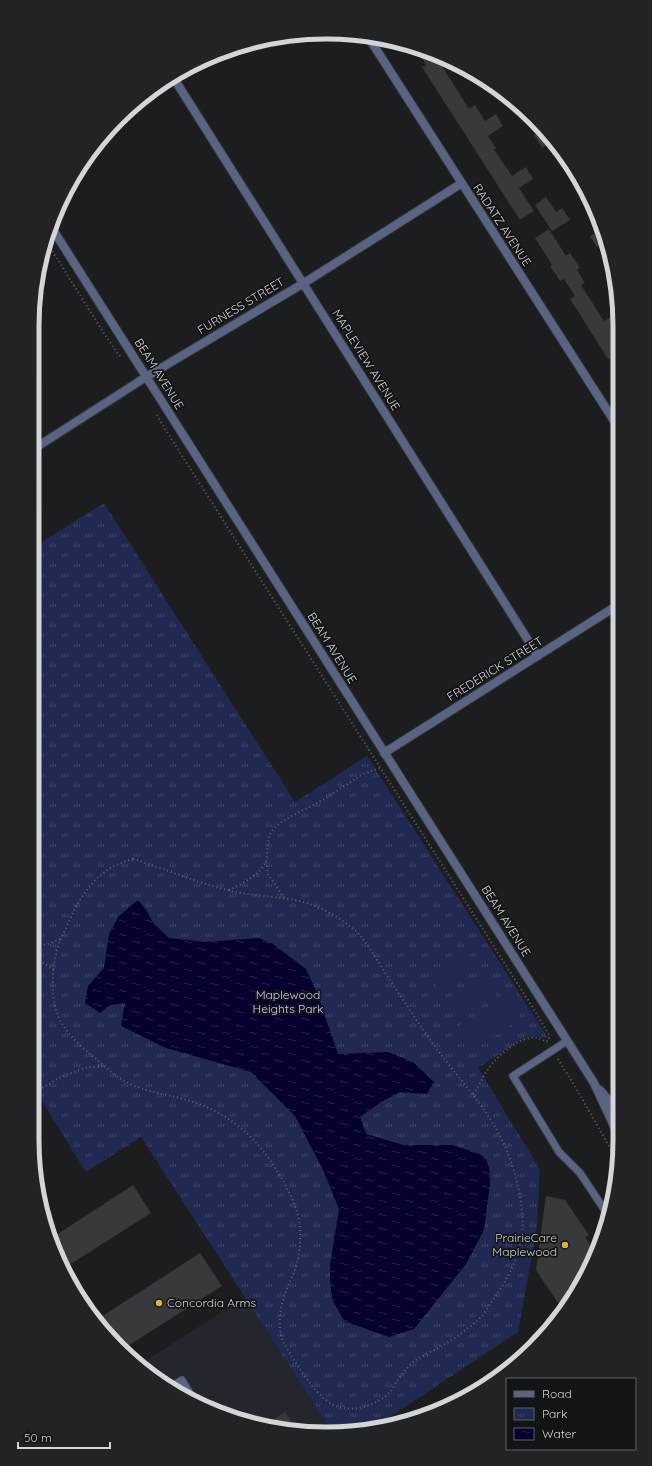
<svg xmlns="http://www.w3.org/2000/svg" width="652" height="1466" viewBox="0 0 652 1466" font-family="Quicksand,sans-serif">
	<defs>
		<pattern id="park-tufts" width="24" height="20" patternUnits="userSpaceOnUse"><rect width="24" height="20" fill="#212852"/><path d="M3 7l-1-3M5 7V3M7 7l1-3M15 17l-1-3M17 17v-4M19 17l1-3" fill="none" stroke="#40466a"/></pattern>
		<pattern id="water-ripples" width="26" height="14" patternUnits="userSpaceOnUse"><rect width="26" height="14" fill="#05002e"/><path d="M2 4q2-2 4 0t4 0M15 11q2-2 4 0t4 0" fill="none" stroke="#29244c"/></pattern>
	</defs>
	<rect width="100%" height="100%" fill="#1c1d1f"/>
	<path fill="#24262e" d="M245 1297 331 1430 269 1428 179 1395 141 1364Z"/>
	<path fill="url(#park-tufts)" d="M104 503 295 802 367 756 548 1038 533 1036 519 1041 478 1068 540 1169 537 1227 518 1332 370 1430 365 1431 331 1430 141 1137 86 1172 32 1085V548Z"/>
	<path fill="#212852" d="M467 951 478 968 440 992 429 974Z
		M485 979 496 997 458 1020 447 1003Z
		M507 995 522 1019 470 1051 456 1028Z"/>
	<path fill="url(#water-ripples)" d="M138 900 146 910 154 924 169 938 205 942 259 938 273 944 306 969 317 993 338 1054 388 1052 413 1062 434 1082 427 1094 400 1092 383 1101 360 1117 366 1134 403 1145H452L478 1153 486 1159 489 1168 490 1184 484 1230 466 1264 414 1329 389 1337 344 1321 332 1299 330 1278V1265L339 1209 324 1172 295 1116 251 1072 166 1048 121 1026 125 1003 110 1005 100 1013 85 1003 88 986 104 968 109 934 119 916Z"/>
	<path fill="#38393b" d="M415 46 421 48 435 55 469 109 475 105 485 121 496 114 503 126 488 136 496 148 494 150 512 176 526 167 533 179 519 188 534 211 520 220 422 67 426 65Z
		M542 130 553 141 542 148 534 135Z
		M546 197 556 212 562 208 570 220 552 231 535 205Z
		M549 229 566 256 570 253 580 268 577 270 585 283 581 285 604 321 618 313V328L612 331 618 341V369L611 358 608 359 570 299 575 296 564 279 560 281 550 266 552 265 535 238Z
		M602 229 605 242 597 247 590 236Z
		M133 1185 151 1213 63 1269 50 1239Z
		M546 1196 565 1200 589 1235 585 1237 596 1254 578 1291 558 1303 536 1270Z
		M200 1253 222 1286 123 1349 105 1334 95 1321Z
		M285 1412 296 1429 269 1428 263 1426Z"/>
	<g fill="none" stroke-linecap="round" stroke-linejoin="round">
		<defs>
			<path id="lane" d="M567 1041 513 1076 559 1152 580 1173 608 1215
				M527 1351 535 1338 550 1330
				M170 1387 182 1380 194 1400
				M451 1405 498 1374"/>
			<path id="street" d="M367 35 618 427
				M173 77 538 656
				M50 225 594 1083 620 1139
				M32 450 146 377 304 283 462 183
				M384 753 618 605
				M600 1090 620 1113"/>
		</defs>
		<use href="#lane" stroke="#363739" stroke-width="9"/>
		<use href="#street" stroke="#363739" stroke-width="10"/>
		<path stroke="#656667" stroke-width="2" stroke-dasharray="1 3" stroke-linecap="butt" d="M46 241 103 332 118 354 121 357
			M157 415 160 421 533 1008 549 1035V1039L546 1042
			M133 859C163 868 192 881 223 889 244 895 267 896 289 899 318 903 350 921 367 944 389 979 412 1014 436 1048 457 1076 481 1102 498 1132 511 1156 519 1184 522 1211 526 1246 510 1277 490 1304 486 1310 482 1317 477 1321 466 1330 453 1340 440 1347 431 1352 421 1356 413 1362 407 1368 402 1374 397 1381 395 1384 393 1389 390 1392 379 1404 357 1411 342 1408 318 1404 295 1361 283 1342 277 1326 280 1307 286 1291 289 1283 293 1275 296 1267 306 1227 298 1205 277 1171 262 1146 242 1125 215 1111 190 1097 161 1096 135 1086 119 1080 107 1068 95 1058 83 1048 69 1036 61 1022 50 1003 51 967 58 946 60 940 63 934 66 928 80 896 96 868 133 859Z
			M266 862 268 874 285 899
			M229 890 240 885 258 873 266 862 269 835 276 826 286 819 323 800 363 774 380 768
			M32 944C42 947 51 943 61 939
			M32 951 40 961 54 970
			M558 1059 573 1083 617 1160
			M32 1094 59 1078 84 1068 105 1066
			M473 1094C481 1084 482 1077 489 1068 497 1055 522 1035 538 1038 541 1038 544 1041 547 1042"/>
		<use href="#lane" stroke="#5b6383" stroke-width="7"/>
		<use href="#street" stroke="#5b6383" stroke-width="8"/>
	</g>
	<g fill="#d6b534" stroke="#131416" stroke-width="1.5">
		<circle cx="565" cy="1245" r="4"/>
		<circle cx="159" cy="1303" r="4"/>
	</g>
	<g text-anchor="middle" stroke-width="3.5" stroke-linejoin="round" paint-order="stroke">
		<g font-size="12" fill="#d4d5d6" stroke="#131416">
			<text transform="translate(502 225) rotate(57)" y="4">RADATZ AVENUE</text>
			<text transform="translate(241 306) rotate(-31)" y="4">FURNESS STREET</text>
			<text transform="translate(366 360) rotate(58)" y="4">MAPLEVIEW AVENUE</text>
			<text transform="translate(159 374) rotate(58)" y="4">BEAM AVENUE</text>
			<text transform="translate(332 648) rotate(58)" y="4">BEAM AVENUE</text>
			<text transform="translate(495 669) rotate(-32)" y="4">FREDERICK STREET</text>
			<text transform="translate(506 921) rotate(58)" y="4">BEAM AVENUE</text>
		</g>
		<g font-size="12" fill="#c4cef7" stroke="#131416">
			<text x="288" y="999">Maplewood<tspan x="288" dy="14">Heights Park</tspan></text>
		</g>
		<g font-size="12" fill="#d4d5d6" stroke="#131416" text-anchor="end">
			<text x="557" y="1242">PrairieCare<tspan x="557" dy="14">Maplewood</tspan></text>
			<text x="167" y="1307" text-anchor="start">Concordia Arms</text>
		</g>
	</g>
	<path d="M0 0H652V1466H0ZM326 39H326A287 287 0 0 1 613 326V1140A287 287 0 0 1 326 1427H326A287 287 0 0 1 39 1140V326A287 287 0 0 1 326 39Z" fill="#222325" fill-rule="evenodd"/>
	<path fill="none" stroke="#d4d5d6" stroke-width="5" d="M326 39H326A287 287 0 0 1 613 326V1140A287 287 0 0 1 326 1427H326A287 287 0 0 1 39 1140V326A287 287 0 0 1 326 39Z"/>
	<rect x="506" y="1378" width="130" height="72" fill="#131416" stroke="#606163"/>
	<rect x="514" y="1391" width="20" height="6" fill="#5b6383" stroke="#606163"/>
	<text x="542" y="1398" font-size="12" fill="#d4d5d6">Road</text>
	<rect x="514" y="1408" width="20" height="12" fill="url(#park-tufts)" stroke="#606163"/>
	<text x="542" y="1418" font-size="12" fill="#d4d5d6">Park</text>
	<rect x="514" y="1428" width="20" height="12" fill="url(#water-ripples)" stroke="#606163"/>
	<text x="542" y="1438" font-size="12" fill="#d4d5d6">Water</text>
	<path d="M18 1442v6h92v-6" fill="none" stroke="#d4d5d6" stroke-width="2"/>
	<text x="24" y="1442" font-size="12" fill="#d4d5d6" stroke="#131416" stroke-width="3" paint-order="stroke">50 m</text>
</svg>
